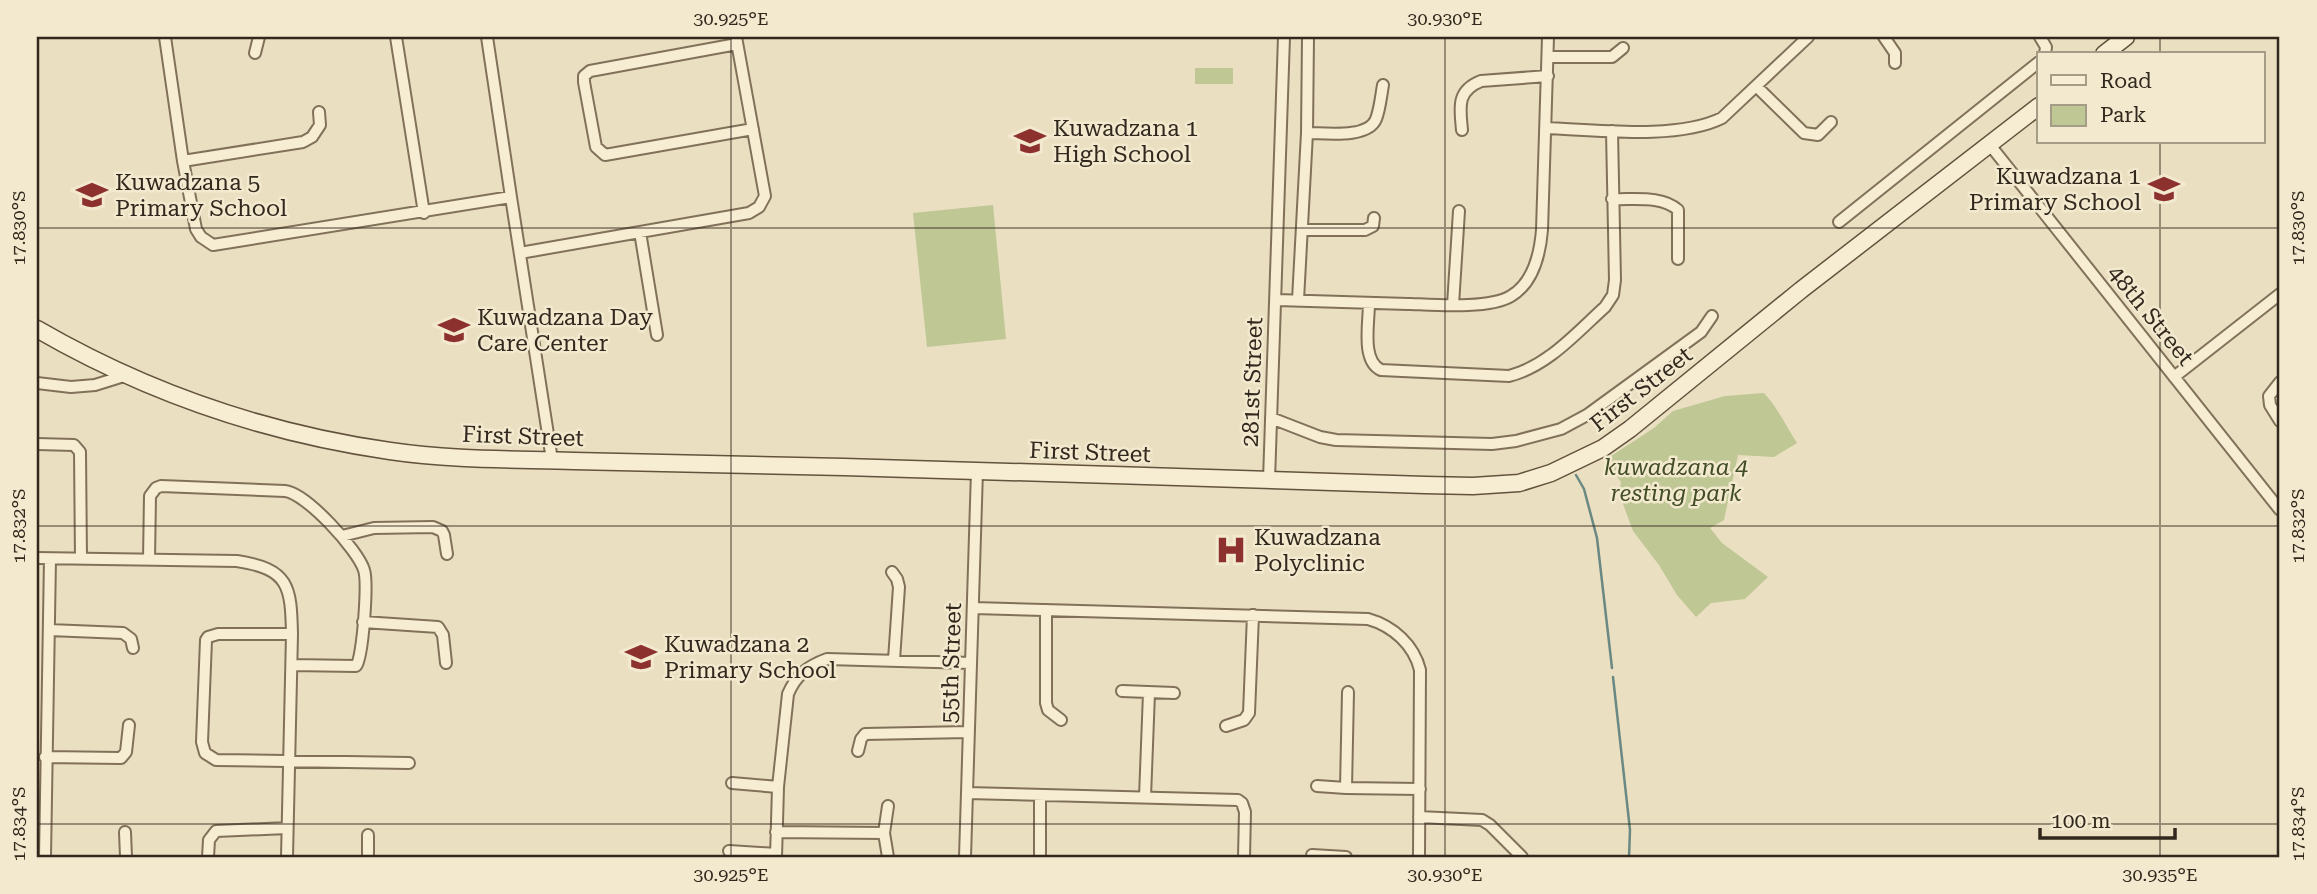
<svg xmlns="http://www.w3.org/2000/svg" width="2317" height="894" viewBox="0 0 2317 894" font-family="'Roboto Serif',serif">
	<rect width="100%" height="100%" fill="#eadfc0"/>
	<path fill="#bfc795" d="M1195 68H1233V84H1195Z
		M993 205 1006 339 927 347 913 213Z
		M1764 393C1778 408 1786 426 1797 443L1774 457 1738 455 1724 520 1710 528 1722 543 1768 577 1745 599 1711 603 1696 617 1677 595 1659 565 1633 531 1619 493 1621 482 1605 460 1654 428 1673 411 1725 396Z"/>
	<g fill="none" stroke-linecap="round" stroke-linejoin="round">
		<path stroke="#6b8983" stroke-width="2.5" d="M1576 475 1584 489 1597 538 1612 668
			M1613 677 1630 830 1629 857"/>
		<defs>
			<path id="street" d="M165 37 183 161 196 229 201 237 213 245 511 197 552 460
				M396 37 424 213
				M487 37 511 197
				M1884 37 1895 53V63
				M2040 37 2046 47 2045 54
				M737 44 590 71 584 76V82L596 147 605 155 753 129
				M255 53 259 37
				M1548 57H1612L1623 48
				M1756 86 1804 133 1818 135 1831 122
				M1546 128C1596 130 1678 140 1722 118L1808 37
				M1462 130C1460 108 1456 91 1481 81L1548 76
				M1307 133C1325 133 1368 139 1376 119 1380 109 1381 96 1383 85
				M1990 145 2280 510
				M183 161 303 142 312 137 320 125 319 112
				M1612 199C1633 200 1662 195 1678 210V259
				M1839 222 2039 62
				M1303 230H1365L1373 226 1374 218
				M640 232 657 335
				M520 253 749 213 759 207 765 196 736 37
				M1277 300C1321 301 1366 303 1411 304 1436 305 1490 309 1511 296 1533 283 1540 254 1542 230L1548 37
				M1298 300 1307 133 1308 37
				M1369 303C1369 323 1361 361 1381 370L1509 376C1548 366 1576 333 1605 307L1613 295 1615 280 1612 131
				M1453 305 1459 211
				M2174 377 2280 294
				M2280 382 2269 396 2270 405 2280 421
				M37 383 71 387 95 385 127 375
				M1271 418 1320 437 1336 440 1492 444 1516 441 1561 429 1587 415 1701 332 1712 316
				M37 444 74 445 80 452 81 559
				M1269 480 1284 37
				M342 536 374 528 433 527 442 531 444 535 447 554
				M37 558 237 561C289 569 291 586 292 634L287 857
				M149 560 150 496 156 488 161 486 285 491C306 493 358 550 364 570 368 582 363 658 356 666L292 665
				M892 572 897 579 899 587 894 660
				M974 608 1368 619C1393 626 1414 645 1420 670L1419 857
				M1046 610V703L1048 710 1061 720
				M363 622 438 627 443 635 446 663
				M49 630 123 633 131 639 133 648
				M292 634H218L208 637 206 640 202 742 205 753 216 760 409 763
				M1122 691 1174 693
				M1348 692 1346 788 1420 789
				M1226 726 1244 720 1249 713 1253 615
				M858 751 861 739 865 734 969 732
				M45 757 121 758 126 752 129 725
				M732 783 778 787
				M1317 786 1346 788
				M967 793 1238 800 1242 803 1245 812 1244 857
				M1040 795V857
				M1145 797 1149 693
				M888 806 884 833 888 857
				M1419 817 1482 820 1490 825 1522 857
				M125 832 126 857
				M776 832 884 833
				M729 851 776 854
				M45 857 50 559
				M208 857 209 840 216 831 287 828
				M368 857V835
				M776 857 778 787 788 694C796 675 808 666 827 659L971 663
				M965 857 977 471
				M1312 857V855L1346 857"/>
			<path id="secondary" d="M2104 54 2126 37
				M37 329C146 392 265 433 390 451 451 460 513 459 574 461 664 463 754 465 844 467 1038 472 1231 479 1425 485L1473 486 1519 483 1551 473 1603 448 1630 429 1801 290 2039 106"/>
		</defs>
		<use href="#street" stroke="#82715a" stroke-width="14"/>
		<use href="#secondary" stroke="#63523d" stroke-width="19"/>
		<use href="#street" stroke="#f6edd3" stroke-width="10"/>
		<use href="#secondary" stroke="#f6edd3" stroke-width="16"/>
	</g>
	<path fill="none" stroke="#32281d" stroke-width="2" stroke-opacity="0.45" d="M731 37V857M1445 37V857M2160 37V54M2160 142V857M37 228H2280M37 526H2280M37 824H2280"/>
	<defs>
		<symbol id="school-bare" viewBox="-9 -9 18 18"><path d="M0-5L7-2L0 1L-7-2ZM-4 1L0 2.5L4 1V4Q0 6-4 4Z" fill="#8c312e" stroke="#f2e9cf" stroke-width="2.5" paint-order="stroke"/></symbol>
		<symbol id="hospital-bare" viewBox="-9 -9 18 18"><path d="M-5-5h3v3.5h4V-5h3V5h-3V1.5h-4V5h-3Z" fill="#8c312e" stroke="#f2e9cf" stroke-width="2.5" paint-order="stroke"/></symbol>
	</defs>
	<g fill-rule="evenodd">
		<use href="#school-bare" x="1008" y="119" width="44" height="44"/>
		<use href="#school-bare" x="2142" y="167" width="44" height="44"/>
		<use href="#school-bare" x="70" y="173" width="44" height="44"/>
		<use href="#school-bare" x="432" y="308" width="44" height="44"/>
		<use href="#hospital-bare" x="1209" y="528" width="44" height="44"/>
		<use href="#school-bare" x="619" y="635" width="44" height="44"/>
	</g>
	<g text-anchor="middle" stroke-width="5" stroke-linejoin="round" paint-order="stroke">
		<g font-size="23" fill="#32281d" stroke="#f2e9cf" text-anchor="start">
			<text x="1053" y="136">Kuwadzana 1<tspan x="1053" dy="26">High School</tspan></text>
			<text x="2141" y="184" text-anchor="end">Kuwadzana 1<tspan x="2141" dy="26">Primary School</tspan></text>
			<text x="115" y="190">Kuwadzana 5<tspan x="115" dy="26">Primary School</tspan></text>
			<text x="477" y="325">Kuwadzana Day<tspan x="477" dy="26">Care Center</tspan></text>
			<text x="1254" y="545">Kuwadzana<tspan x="1254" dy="26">Polyclinic</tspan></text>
			<text x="664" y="652">Kuwadzana 2<tspan x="664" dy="26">Primary School</tspan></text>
		</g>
		<g font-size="23" fill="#32281d" stroke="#f2e9cf">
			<text transform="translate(2151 315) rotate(51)" y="8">48th Street</text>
			<text transform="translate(1252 382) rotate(-88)" y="8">281st Street</text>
			<text transform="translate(1641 389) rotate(-38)" y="8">First Street</text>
			<text transform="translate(523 436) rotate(2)" y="8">First Street</text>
			<text transform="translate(1090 452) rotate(2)" y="8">First Street</text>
			<text transform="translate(951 663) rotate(-88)" y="8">55th Street</text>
		</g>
		<g font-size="23" font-style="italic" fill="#424d25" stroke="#f2e9cf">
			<text x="1676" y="475">kuwadzana 4<tspan x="1676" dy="26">resting park</tspan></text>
		</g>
	</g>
	<rect width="2317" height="894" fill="none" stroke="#f2e9cf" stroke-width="77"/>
	<rect x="2037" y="52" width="228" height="91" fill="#f2e9cf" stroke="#a59c88" stroke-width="2"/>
	<rect x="2051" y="75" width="35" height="10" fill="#f6edd3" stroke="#a59c88" stroke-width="2"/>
	<text x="2100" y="88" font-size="21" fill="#32281d">Road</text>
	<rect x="2051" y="105" width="35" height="21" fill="#bfc795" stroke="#a59c88" stroke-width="2"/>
	<text x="2100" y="122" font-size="21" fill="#32281d">Park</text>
	<path d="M2040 828v10h135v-10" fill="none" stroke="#32281d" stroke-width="3.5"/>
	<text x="2051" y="828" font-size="21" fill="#32281d" stroke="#f2e9cf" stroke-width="5" paint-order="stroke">100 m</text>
	<rect x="38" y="38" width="2240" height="818" fill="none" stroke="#32281d" stroke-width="2.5"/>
	<g font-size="18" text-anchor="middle" fill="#32281d">
		<text x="731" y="25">30.925°E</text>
		<text x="1445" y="25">30.930°E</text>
		<text transform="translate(19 228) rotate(-90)" y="6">17.830°S</text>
		<text transform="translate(2298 228) rotate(-90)" y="6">17.830°S</text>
		<text transform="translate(19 526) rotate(-90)" y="6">17.832°S</text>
		<text transform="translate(2298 526) rotate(-90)" y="6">17.832°S</text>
		<text transform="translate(19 824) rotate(-90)" y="6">17.834°S</text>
		<text transform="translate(2298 824) rotate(-90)" y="6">17.834°S</text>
		<text x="731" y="881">30.925°E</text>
		<text x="1445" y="881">30.930°E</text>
		<text x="2160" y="881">30.935°E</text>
	</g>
</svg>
